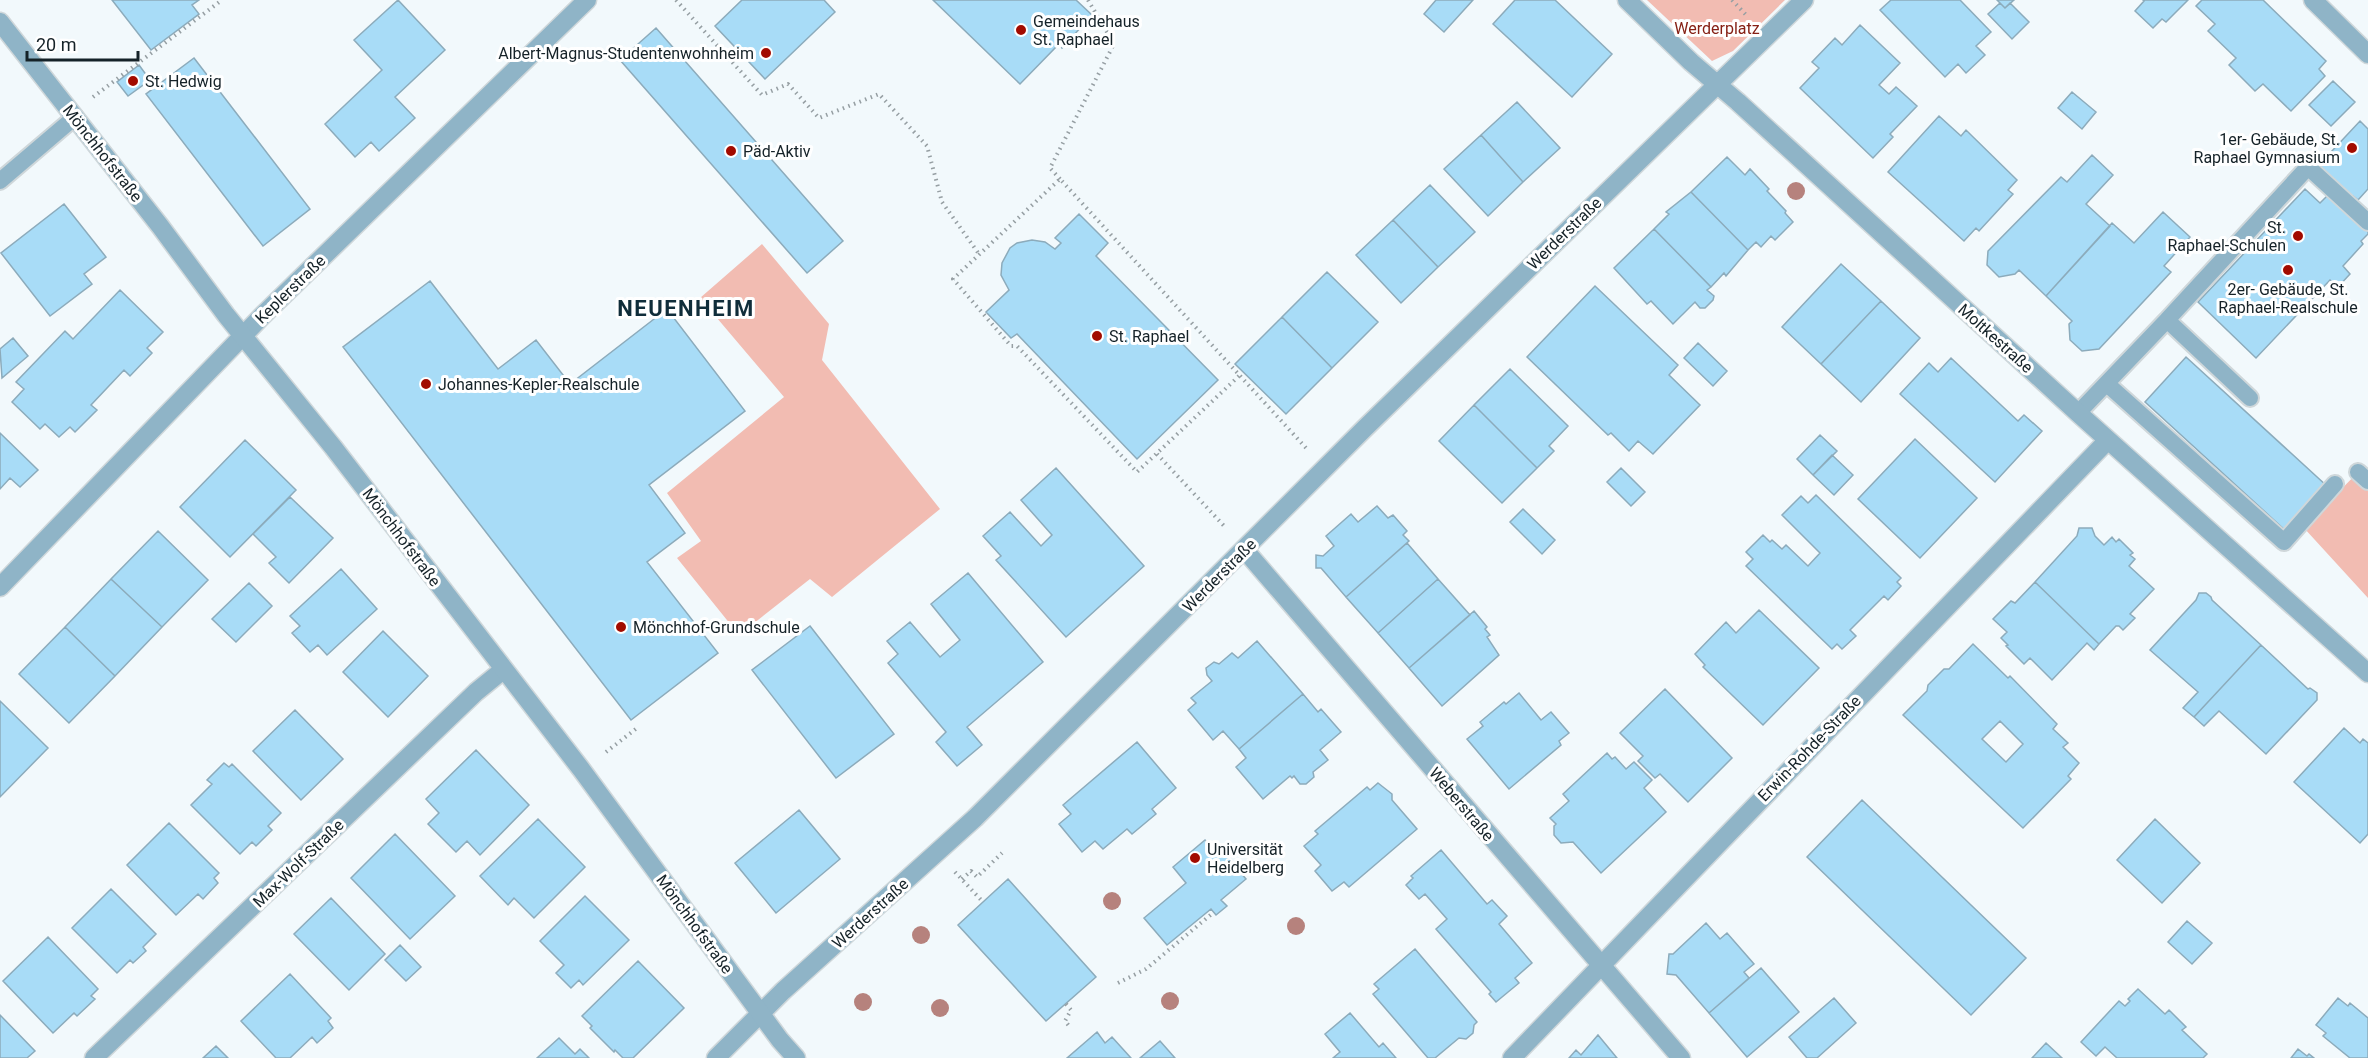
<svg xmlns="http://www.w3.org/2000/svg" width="2368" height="1058" viewBox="0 0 2368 1058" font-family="Roboto,sans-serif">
	<rect width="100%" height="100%" fill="#f2f9fc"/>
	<path fill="#f2bcb2" d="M1647 0H1785L1733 51 1712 61Z
		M762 244 829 324 822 360 940 509 832 597 810 579 739 635 677 558 701 541 667 493 784 397 700 298Z
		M2357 473 2368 482V598L2304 528Z"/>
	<path fill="#a8dcf7" stroke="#8cabbb" stroke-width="1.5" fill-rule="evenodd" d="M112 0H199L192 5 199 14 151 50Z
		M398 0 445 50 395 97 415 118 379 151 371 142 355 157 325 124 382 70 354 40Z
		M742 0H824L835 12 765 79 715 26Z
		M933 0H1076L1092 15 1062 48 1059 44 1020 84Z
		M1436 0H1473L1444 32 1424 14Z
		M1515 0H1555L1612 54 1572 97 1493 24Z
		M1891 0H1960L1991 32 1976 46 1985 55 1966 73 1958 64 1945 77 1880 10Z
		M1997 0H2014L2005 8Z
		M2143 0H2188L2166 22 2162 19 2153 28 2135 11 2144 1Z
		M2202 0H2263L2326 61 2319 69 2325 76 2291 111 2263 84 2255 91 2229 65 2236 58 2208 31 2215 24 2196 6Z
		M2000 3 2005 8 2010 3 2029 22 2012 39 1988 14Z
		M1860 25 1900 63 1879 85 1889 94 1896 87 1917 106 1890 134 1893 137 1873 158 1800 88 1819 68 1812 62 1835 38 1842 45Z
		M656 28 843 241 807 273 620 60Z
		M194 58 310 209 263 246 146 94Z
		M139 65 150 80 128 96 117 82Z
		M2333 81 2355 102 2331 126 2309 105Z
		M2072 92 2096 112 2082 129 2058 108Z
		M1517 102 1560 148 1523 182 1481 135Z
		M1939 116 1961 136 1966 130 2017 180 2008 190 2013 194 1979 231 1976 228 1964 241 1888 172Z
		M2360 121 2368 129V189L2358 200 2353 196 2351 198 2317 167Z
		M1481 135 1523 182 1488 216 1444 169Z
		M2092 155 2113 175 2086 204 2110 226 2046 296 2019 270 2015 274 1999 277 1987 265 1988 251 2061 177 2067 182Z
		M1727 157 1745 175 1750 169 1769 189 1767 191 1786 211 1785 213 1793 222 1775 240 1771 236 1761 247 1756 242 1748 250 1691 192Z
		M1430 185 1475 232 1438 267 1393 220Z
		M2305 189 2320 203 2330 193 2368 229V234L2361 241 2363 244 2343 266 2350 274 2338 287 2330 280 2256 358 2198 302Z
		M1691 192 1748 250 1726 276 1724 273 1711 287 1654 229 1669 214 1666 212Z
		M64 204 106 257 84 274 92 284 50 316 1 253Z
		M2163 212 2190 237 2164 266 2171 272 2099 349 2082 351 2070 340 2069 324 2072 321 2046 296 2112 223 2134 243Z
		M1079 214 1108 243 1096 256 1218 380 1137 459 1017 334 1011 338 986 312 1009 290 1001 275 1002 263 1010 248 1017 243 1032 240 1045 242 1055 249 1061 243 1055 238Z
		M1393 220 1438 267 1401 303 1356 255Z
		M1654 229 1711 287 1707 290 1714 296 1713 300 1705 308H1700L1695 302 1673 324 1651 301 1647 304 1614 268Z
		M1841 264 1881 301 1821 364 1782 327Z
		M1327 272 1378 322 1332 368 1282 317Z
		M430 281 498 369 536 340 570 384 667 309 745 411 649 485 685 533 647 562 718 653 631 720 343 347Z
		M1595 286 1678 365 1669 375 1700 405 1653 454 1638 441 1629 451 1611 433 1608 435 1527 357Z
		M120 290 163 332 147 348 152 353 130 376 124 370 91 405 97 410 75 432 70 427 59 437 45 424 40 429 12 402 24 389 16 382 65 331 73 339Z
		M1881 301 1920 338 1861 402 1821 364Z
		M1282 317 1332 368 1286 414 1235 364Z
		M13 338 28 356 2 378 0 349Z
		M1698 343 1727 371 1713 386 1684 358Z
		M2186 357 2328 487 2287 532 2145 402Z
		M1951 358 2018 421 2024 415 2042 431 1995 482 1900 394 1929 363 1938 372Z
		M1510 369 1568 426 1549 446 1554 451 1537 468 1474 405Z
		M1474 405 1537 468 1502 503 1439 441Z
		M0 433 38 470 20 487 10 478 0 489Z
		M1820 435 1837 451 1813 475 1797 459Z
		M1915 439 1977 498 1920 558 1858 499Z
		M245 440 296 490 230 557 180 507Z
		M1832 455 1853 475 1834 495 1813 475Z
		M1056 468 1144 566 1066 637 996 560 1001 556 983 536 1010 512 1041 546 1052 535 1021 500Z
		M1621 468 1645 492 1631 506 1607 482Z
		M1816 495 1901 578 1897 582 1901 586 1888 600 1884 596 1850 630 1856 636 1842 649 1837 644 1832 649 1746 566 1753 559 1746 552 1763 535 1770 542 1772 540 1782 549 1786 545 1808 566 1820 553 1782 515 1801 496 1808 503Z
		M290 497 333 538 289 583 269 563 276 557 253 534Z
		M1377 506 1388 518 1393 515 1407 531 1403 535 1409 541 1346 597 1321 568H1316V555L1323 556 1334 546 1326 536 1351 514 1358 522Z
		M1523 509 1555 540 1542 554 1510 522Z
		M2079 528H2092L2095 536 2104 545 2112 537 2116 542 2119 539 2133 553 2130 555 2135 559 2129 566 2154 589 2130 614 2135 618 2123 630 2119 626H2116L2099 644 2035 582 2077 536Z
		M158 531 208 580 162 627 111 579Z
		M1407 543 1438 579 1378 633 1346 597Z
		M341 569 377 609 327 655 318 645 310 652 292 633 300 626 290 616Z
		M968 573 1043 662 967 727 982 745 957 766 936 742 946 732 888 663 898 654 887 641 910 622 940 657 960 640 931 604Z
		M111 579 162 627 115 676 65 627Z
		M1438 579 1470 615 1409 668 1378 633Z
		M2035 582 2099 644 2094 650 2087 643 2052 680 2030 658 2024 664 2006 646 2008 645 2001 638 2007 632 1993 619 2011 601 2015 603Z
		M249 583 272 606 236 642 212 619Z
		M2199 593H2206L2211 597 2212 600 2261 645 2194 717 2183 708 2198 692 2150 650 2196 600Z
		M1759 610 1819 668 1763 725 1703 667 1705 665 1695 654 1726 622 1736 633Z
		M1474 611 1487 627 1485 629 1490 635 1487 637 1499 655 1442 706 1409 668Z
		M810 626 894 734 836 778 752 670Z
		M65 627 115 676 69 723 19 674Z
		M383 631 428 676 388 717 343 672Z
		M1257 641 1303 694 1239 749 1223 731 1213 740 1188 710 1196 703 1191 698 1212 681 1207 675 1206 668 1214 662 1219 664 1232 653 1238 658Z
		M1973 644 2008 678 2010 676 2057 724 2053 729 2068 743 2063 747 2079 763 2068 776 2071 779 2023 828 1903 715 1927 691 1928 685 1944 669H1949ZM2000 721 2023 744 2006 762 1982 739Z
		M2261 645 2308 689 2310 688 2317 693V700L2266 754 2219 711 2204 726 2194 717Z
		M1665 689 1732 758 1688 802 1660 774 1655 778 1638 761 1643 756 1620 733Z
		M1519 693 1541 720 1551 712 1569 733 1559 741 1561 745 1509 789 1467 739 1483 726 1480 722 1504 702 1506 704Z
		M1303 694 1318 712 1321 709 1341 732 1320 750 1328 760 1313 772 1314 777 1306 784H1300L1294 776 1292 778 1290 776 1263 799 1236 767 1246 758 1239 749Z
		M0 701 48 748 0 797Z
		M295 710 343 759 301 800 253 751Z
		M2344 728 2360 743 2363 739 2368 743V834L2360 843 2294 782Z
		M1137 742 1176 788 1152 809 1156 814 1132 834 1127 829 1103 849 1095 841 1082 852 1059 824 1071 814 1063 805Z
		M476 750 529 805 480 855 467 841 456 852 428 824 439 813 426 799Z
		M1607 753 1612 759 1615 757 1626 769 1634 762 1652 780 1644 788 1666 812 1601 873 1573 842 1561 843 1554 835V826L1556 824 1550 818 1569 801 1563 794Z
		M224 763 229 767 232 764 281 813 268 826 272 830 256 846 252 842 240 854 191 805 212 784 207 780Z
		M1378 783 1392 794V800L1417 829 1349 887 1344 882 1332 891 1315 871 1321 865 1304 846 1318 834 1315 831 1367 787 1370 790Z
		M1862 800 2026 958 1971 1015 1807 857Z
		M799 810 840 859 776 913 735 863Z
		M538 819 585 867 534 918 514 898 508 905 480 876Z
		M2155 819 2200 863 2162 903 2117 860Z
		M169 823 219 873 214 878 218 883 203 899 198 894 176 915 127 865Z
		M395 834 455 896 410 939 351 878Z
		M1205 840 1218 854 1222 851 1246 879 1221 900 1227 906 1216 915 1211 909 1167 945 1144 918 1186 883 1173 867Z
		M1441 850 1487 904 1492 900 1507 916 1499 924 1532 963 1515 978 1519 983 1496 1002 1489 994 1491 992 1436 929 1447 919 1425 894 1419 899 1406 885 1413 878 1411 876Z
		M1008 879 1096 977 1046 1021 958 925Z
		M111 889 156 934 143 947 146 951 133 963 130 960 117 973 72 928Z
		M585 896 629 940 583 985 579 980 571 988 556 973 564 965 540 941Z
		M331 898 385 954 349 990 294 934Z
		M2187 921 2212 943 2192 964 2168 942Z
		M1706 923 1720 939 1727 933 1754 964 1744 972 1749 978 1709 1013 1676 975 1667 974 1669 954H1673Z
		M48 937 98 989 91 996 95 999 77 1016 74 1013 53 1033 3 981Z
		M400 945 421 967 406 981 385 960Z
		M1415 949 1477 1022 1474 1025 1473 1033 1466 1039 1459 1038 1435 1058H1428L1373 994 1379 989 1374 984Z
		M638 961 684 1008 633 1058H623L615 1050 614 1052 590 1028 592 1026 582 1016Z
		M1761 968 1799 1012 1747 1057 1709 1013Z
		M290 974 331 1018 328 1021 333 1028 317 1043 312 1037 290 1058H276L241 1021Z
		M2138 989 2165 1014 2169 1010 2186 1027 2182 1030 2207 1054 2203 1058H2117L2105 1047 2096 1056 2081 1042 2119 1001 2125 1006 2130 1001 2128 999Z
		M1834 998 1856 1023 1817 1058H1807L1789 1037Z
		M2338 998 2348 1006 2350 1003 2368 1018V1058H2350L2323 1036 2326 1033 2316 1025Z
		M1350 1013 1379 1047 1383 1043 1396 1058H1333L1340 1052 1325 1034Z
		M0 1015 35 1051 27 1058H0Z
		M1097 1032 1105 1043 1112 1037 1131 1058H1067Z
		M1598 1035 1617 1058H1569L1576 1050 1581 1055Z
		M559 1038 575 1054 580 1049 589 1058H537Z
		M1160 1041 1175 1058H1140Z
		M2046 1043 2062 1058H2032Z
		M216 1046 228 1058H203Z
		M2298 1049 2307 1056 2309 1054 2314 1058H2291Z"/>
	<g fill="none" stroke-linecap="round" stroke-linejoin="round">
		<defs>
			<path id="service" d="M0 181 75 117
				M2167 320 2308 167 2368 222
				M2107 384 2284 542 2335 484
				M2078 413 2167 320 2250 398
				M2358 472 2368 481"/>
			<path id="minor" d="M1627 0 1691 62 1738 102 2078 413 2368 673
				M2313 0 2368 54
				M1244 549 1681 1058
				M0 587 262 316 587 0
				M94 1058 476 692 503 670
				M716 1058 783 991 975 818 1364 429 1804 0
				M1512 1058 2108 440"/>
			<path id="tertiary" d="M0 22 160 226 226 315 333 447 581 769 780 1040 796 1058"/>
		</defs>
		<use href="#service" stroke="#cfd7da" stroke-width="20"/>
		<use href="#minor" stroke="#cfd7da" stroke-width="21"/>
		<use href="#tertiary" stroke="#cfd7da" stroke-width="21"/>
		<path stroke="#969fa3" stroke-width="4" stroke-dasharray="1.5 4.5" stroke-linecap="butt" d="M676 0 762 95 788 84 819 118 879 94 927 146 942 202 979 254
			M1732 0 1748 17
			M93 97 222 0
			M1060 179 1050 168 1114 44 1088 0
			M1239 376 1137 472 1017 346H1011L953 279 1060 179 1307 449
			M1157 454 1226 528
			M606 752 637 728
			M955 872 983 902
			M962 879 971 871 977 877 1002 853
			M1118 983 1146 969 1214 912
			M1066 1004 1071 1010 1065 1021 1069 1026"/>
		<use href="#service" stroke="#8fb4c7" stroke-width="16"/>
		<use href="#minor" stroke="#8fb4c7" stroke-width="18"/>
		<use href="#tertiary" stroke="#8fb4c7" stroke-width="18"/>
	</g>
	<g fill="#b6827d">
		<circle cx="1796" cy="191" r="9"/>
		<circle cx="1112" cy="901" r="9"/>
		<circle cx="1296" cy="926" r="9"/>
		<circle cx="921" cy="935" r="9"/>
		<circle cx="1170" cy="1001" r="9"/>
		<circle cx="863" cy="1002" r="9"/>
		<circle cx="940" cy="1008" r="9"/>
	</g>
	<g fill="#a20b00" stroke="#fff" stroke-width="2">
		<circle cx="1021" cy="30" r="6"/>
		<circle cx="766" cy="53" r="6"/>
		<circle cx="133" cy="81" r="6"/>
		<circle cx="2352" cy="148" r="6"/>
		<circle cx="731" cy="151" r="6"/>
		<circle cx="2298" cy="236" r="6"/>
		<circle cx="2288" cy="270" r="6"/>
		<circle cx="1097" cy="336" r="6"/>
		<circle cx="426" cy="384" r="6"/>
		<circle cx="621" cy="627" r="6"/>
		<circle cx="1195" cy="858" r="6"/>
	</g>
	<g text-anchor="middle" stroke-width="6" stroke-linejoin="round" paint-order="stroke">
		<g font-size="16" fill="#152228" stroke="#fff" text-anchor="start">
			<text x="1033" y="27">Gemeindehaus<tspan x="1033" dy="18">St. Raphael</tspan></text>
			<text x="754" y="59" text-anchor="end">Albert-Magnus-Studentenwohnheim</text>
			<text x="145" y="87">St. Hedwig</text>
			<text x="2340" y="145" text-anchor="end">1er- Gebäude, St.<tspan x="2340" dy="18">Raphael Gymnasium</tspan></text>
			<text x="743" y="157">Päd-Aktiv</text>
			<text x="2286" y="233" text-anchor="end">St.<tspan x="2286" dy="18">Raphael-Schulen</tspan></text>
			<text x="2288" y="295" text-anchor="middle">2er- Gebäude, St.<tspan x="2288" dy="18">Raphael-Realschule</tspan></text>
			<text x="1109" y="342">St. Raphael</text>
			<text x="438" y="390">Johannes-Kepler-Realschule</text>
			<text x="633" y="633">Mönchhof-Grundschule</text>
			<text x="1207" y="855">Universität<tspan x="1207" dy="18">Heidelberg</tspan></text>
		</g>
		<g font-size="16" fill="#852015" stroke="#fff">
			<text x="1717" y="34">Werderplatz</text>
		</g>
		<g font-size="16" fill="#152228" stroke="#fff">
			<text transform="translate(103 153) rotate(52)" y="6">Mönchhofstraße</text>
			<text transform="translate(1564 233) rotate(-44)" y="6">Werderstraße</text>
			<text transform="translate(290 289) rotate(-44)" y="6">Keplerstraße</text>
			<text transform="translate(1996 338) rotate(42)" y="6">Moltkestraße</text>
			<text transform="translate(402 537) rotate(53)" y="6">Mönchhofstraße</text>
			<text transform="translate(1219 575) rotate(-45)" y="6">Werderstraße</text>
			<text transform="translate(1809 748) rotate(-46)" y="6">Erwin-Rohde-Straße</text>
			<text transform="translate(1462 804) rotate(50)" y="6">Weberstraße</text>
			<text transform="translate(298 863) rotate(-44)" y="6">Max-Wolf-Straße</text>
			<text transform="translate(870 913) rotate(-42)" y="6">Werderstraße</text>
			<text transform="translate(695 924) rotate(54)" y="6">Mönchhofstraße</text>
		</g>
		<g font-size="22" font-weight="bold" letter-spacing="1.5" fill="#102d3a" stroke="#fff">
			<text x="686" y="316">NEUENHEIM</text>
		</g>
	</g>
	<path d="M27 51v9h111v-9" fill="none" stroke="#152228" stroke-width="3"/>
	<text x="36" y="51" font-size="18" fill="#152228" stroke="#ffffff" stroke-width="4.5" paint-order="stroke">20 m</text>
</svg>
